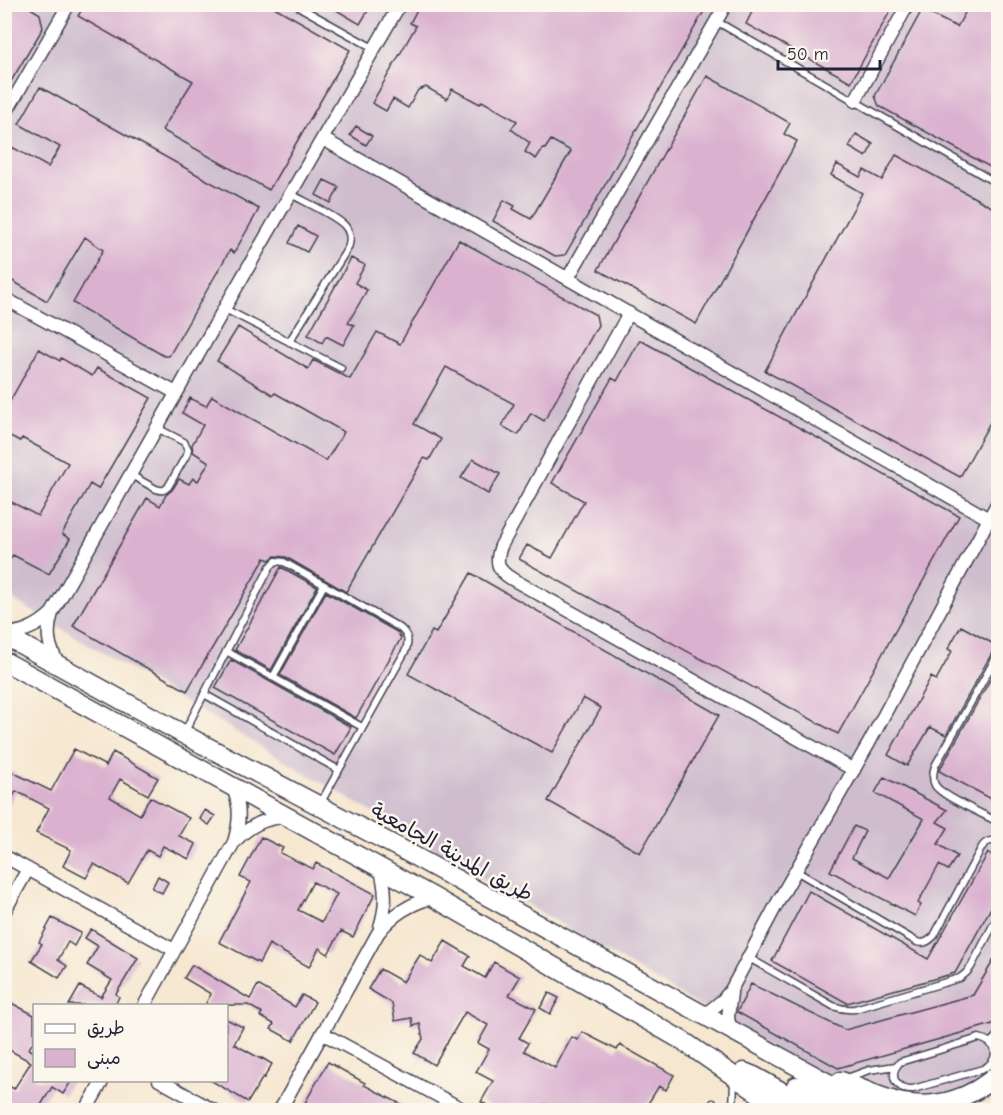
<svg xmlns="http://www.w3.org/2000/svg" width="1003" height="1115" viewBox="0 0 1003 1115" font-family="'Comic Neue','Playpen Sans Arabic',sans-serif">
	<rect width="100%" height="100%" fill="#fbf7ec"/>
	<filter id="ink" filterUnits="userSpaceOnUse"><feTurbulence type="fractalNoise" baseFrequency=".0167" numOctaves="2"/><feDisplacementMap in="SourceGraphic" scale="12" xChannelSelector="R" yChannelSelector="G"/><feConvolveMatrix kernelMatrix="1 2 1 2 8 2 1 2 1" color-interpolation-filters="sRGB"/></filter>
	<filter id="wash" filterUnits="userSpaceOnUse"><feTurbulence type="fractalNoise" baseFrequency=".008" numOctaves="4" result="noise"/><feDisplacementMap in="SourceGraphic" scale="24" xChannelSelector="R" yChannelSelector="G"/><feGaussianBlur stdDeviation="1.35" result="paint"/><feColorMatrix in="noise" values="0 0 0 0 0 0 0 0 0 0 0 0 0 0 0 0 0 1.4 0 .05"/><feComposite in="paint" operator="in"/></filter>
	<g filter="url(#wash)">
		<rect width="100%" height="100%" fill="#f6e7d0"/>
		<path fill="#cfbdce" d="M5 5H998V1094L997 1097 954 1110H894L871 1108 5 595Z"/>
		<g id="blocks">
			<path fill="#dab2d0" fill-rule="evenodd" d="M4 4H24L40 14 43 28 4 93Z
				M85 4H269L350 50 269 190 162 130 193 81 78 16Z
				M326 4H372L360 24Z
				M420 4H708L565 255 555 256 493 221 504 200 515 206 513 209 531 219 571 151 551 140 545 149 543 148 536 159 525 152 530 143 511 129 517 121 482 101 480 104 452 89 447 99 426 87 418 90 408 108 393 99 386 111 372 103 416 26 410 23Z
				M756 4H894L851 82 746 24Z
				M970 4H999V172L879 106 875 96 922 10 957 27Z
				M707 76 790 123 784 134 797 141 696 324 598 270Z
				M40 87 259 209 234 253 230 250 169 356H164L73 303 103 250 85 237 47 301 4 276V161L12 147 48 167 60 147 19 124Z
				M356 126 372 136 366 145 350 135Z
				M856 134 873 144 866 157 849 147Z
				M896 155 999 211V406L960 477 765 371 862 193 831 175 837 164 860 177 864 170 882 180Z
				M324 180 339 187 331 203 316 195Z
				M298 226 316 236 307 252 289 243Z
				M459 240 596 315 598 325 544 421 531 413 518 435 502 426 514 404 446 367 414 424 441 439 429 460 424 458 346 592 286 557 275 556 269 560 265 558 187 691 73 626 147 498 160 506 166 495 172 490 179 479 189 484 193 478 198 481 209 462 193 452 192 445 203 425 182 413 190 398 206 406 212 396 326 461 344 432 275 393 273 395 217 361 238 327 308 369 313 360 350 379 377 332 400 344Z
				M351 258 365 265 355 283 367 290 348 323 354 325 343 345 326 336 322 343 308 335Z
				M640 340 959 516 838 734 519 559 527 545 552 558 584 501 552 483 612 378 617 381Z
				M39 349 60 361 61 358 92 376 97 368 151 398 98 489 90 484 62 534 70 539 49 574 13 555 4 568V498L38 516 68 463 22 438 20 441 4 433V412Z
				M473 459 500 474 488 494 461 478Z
				M281 567 317 587 271 670 235 650Z
				M471 573 719 715 640 853 548 801 601 708 583 698 552 753 408 674 432 631 436 633Z
				M326 592 397 632 401 638 356 718 280 675Z
				M961 626 999 647V649L993 651 946 735 930 727 907 766 888 755 931 677 936 680 952 651 948 649Z
				M231 660 351 727 335 755 215 688Z
				M999 664V803L939 771Z
				M74 749 106 766 113 752 158 778 148 795 120 779 110 797 140 815 150 797 189 818 179 836 196 844 189 859 163 846 158 856 147 850 128 883 94 864 86 878 63 866 71 850 36 833 49 808 16 791 4 814V768L51 791Z
				M884 777 947 810 937 822 948 828 938 844 957 856 948 870 939 865 918 903 921 905 915 916 830 871 854 826 865 831 852 858 889 878 924 819 875 793Z
				M205 810 215 816 209 825 200 819Z
				M261 837 283 848 280 853 313 869 316 863 375 894 353 937 341 931 328 954 319 948 309 967 269 944 259 963 219 942 251 882 240 877ZM313 882 337 894 322 922 298 910Z
				M988 853 999 859V893L955 973 847 1003 772 961 809 891 928 959Z
				M158 876 168 882 162 893 152 888Z
				M52 918 81 933 74 946 68 942 58 960 67 966 59 978 31 961 42 944 39 942Z
				M91 929 138 958 116 994 119 997 115 1005H116H69L80 986 101 997 112 980 87 965 98 946 85 938Z
				M445 941 470 956 464 966 485 978 494 962 520 977 509 995 536 1009 519 1038 528 1043 524 1051 555 1068 572 1037 578 1040 582 1032 617 1050 620 1045 674 1075 666 1090 659 1086 644 1110H556L545 1104 541 1110H497L481 1102 493 1081 476 1072 489 1049 478 1043 488 1025 465 1012 434 1065 414 1053 423 1039 420 1024 413 1026 412 1018 395 1021 392 1003 368 989 380 969 403 982 420 955 432 963Z
				M999 951V1017L996 1023 838 1068 737 1012 751 984 845 1030 973 995Z
				M192 965 250 999 258 985 295 1007 302 995 315 1002 293 1041 271 1029 274 1024 260 1016 262 1013 248 1005H205L211 994 184 978Z
				M549 993 559 998 550 1014 540 1008Z
				M4 999 34 1015V1040L29 1049 34 1052V1080H72L63 1094 52 1087 38 1110H4V1083L14 1089 31 1062 4 1047Z
				M226 1019 243 1027 234 1044 261 1059 262 1058 272 1064 264 1078 263 1077 248 1102 210 1080H226Z
				M328 1062 365 1083 364 1085 412 1110H301Z"/>
		</g>
	</g>
	<g filter="url(#ink)">
		<use href="#blocks" fill-opacity="0" stroke="#424051" stroke-width="1.5"/>
		<g fill="none" stroke-linecap="round" stroke-linejoin="round">
			<defs>
				<path id="lane" d="M294 4 375 49
					M716 21 998 184
					M225 309 341 368
					M289 342 348 248C351 240 350 232 345 226 337 216 303 201 291 194
					M131 475 156 489C162 491 164 491 168 487L187 454 188 449 184 442 157 428
					M226 651 362 727
					M998 654 935 766C933 772 932 779 935 785 941 796 985 815 998 822
					M273 677 324 585
					M204 694 339 770
					M184 733 270 567 276 561 284 562 400 628C408 635 409 640 406 650L320 804
					M796 871 917 942C924 944 928 942 934 936L982 847C986 841 992 839 998 843
					M749 958 833 1006C841 1009 846 1010 855 1009L960 978 966 973 971 967 998 916
					M979 1038C999 1043 1000 1060 983 1069L913 1089C895 1090 888 1075 900 1062Z
					M990 1043 998 1035
					M847 1078 869 1070 896 1066
					M708 1110 713 1103
					M733 1110 734 1080"/>
				<path id="street" d="M855 101 908 4
					M4 116 69 4
					M323 139 989 519
					M568 278 726 4
					M4 298 176 393
					M629 313 501 546C495 562 497 570 512 579L854 770
					M4 634C23 633 37 627 51 614
					M59 664C48 647 46 632 52 613L224 309 400 4
					M235 841C249 826 264 818 285 817
					M4 856 174 950
					M380 867C386 888 387 906 380 927
					M4 912 28 869
					M144 1006 234 842C240 822 241 807 233 788
					M703 1016 723 1000 731 990 779 900 869 743 998 502
					M730 1030 728 1017 731 993
					M322 1033 464 1110
					M159 1080 213 1110
					M86 1110 103 1080
					M280 1110 378 933C393 914 410 904 433 897"/>
				<path id="primary" d="M4 635 183 734 405 851 877 1110
					M4 661 433 897 683 1041 764 1097 788 1110
					M744 1072 754 1076 815 1110
					M841 1081C861 1088 882 1099 903 1103 938 1109 972 1098 998 1074
					M796 1086 842 1110"/>
			</defs>
			<use href="#lane" stroke="#424051" stroke-width="9"/>
			<use href="#street" stroke="#424051" stroke-width="15"/>
			<use href="#primary" stroke="#424051" stroke-width="21"/>
			<use href="#lane" stroke="#fff" stroke-width="6"/>
			<use href="#street" stroke="#fff" stroke-width="12"/>
			<use href="#primary" stroke="#fff" stroke-width="18"/>
		</g>
	</g>
	<g text-anchor="middle" stroke-width="5" stroke-linejoin="round" paint-order="stroke">
		<g font-size="21" fill="#22223b" stroke="#fbf7ec">
			<text transform="translate(452 852) rotate(29)" y="7">طريق المدينة الجامعية</text>
		</g>
	</g>
	<rect width="1003" height="1115" fill="none" stroke="#fbf7ec" stroke-width="24"/>
	<rect x="33" y="1004" width="195" height="78" fill="#fbf7ec" stroke="#a4a2a5" stroke-width="1.5"/>
	<rect x="45" y="1024" width="30" height="9" fill="#ffffff" stroke="#a4a2a5" stroke-width="1.5"/>
	<text x="87" y="1034" font-size="18" fill="#22223b">طريق</text>
	<rect x="45" y="1049" width="30" height="18" fill="#dab2d0" stroke="#a4a2a5" stroke-width="1.5"/>
	<text x="87" y="1064" font-size="18" fill="#22223b">مبنى</text>
	<path d="M778 60v9h102v-9" fill="none" stroke="#22223b" stroke-width="3"/>
	<text x="787" y="60" font-size="18" fill="#22223b" stroke="#fbf7ec" stroke-width="4.5" paint-order="stroke">50 m</text>
</svg>
